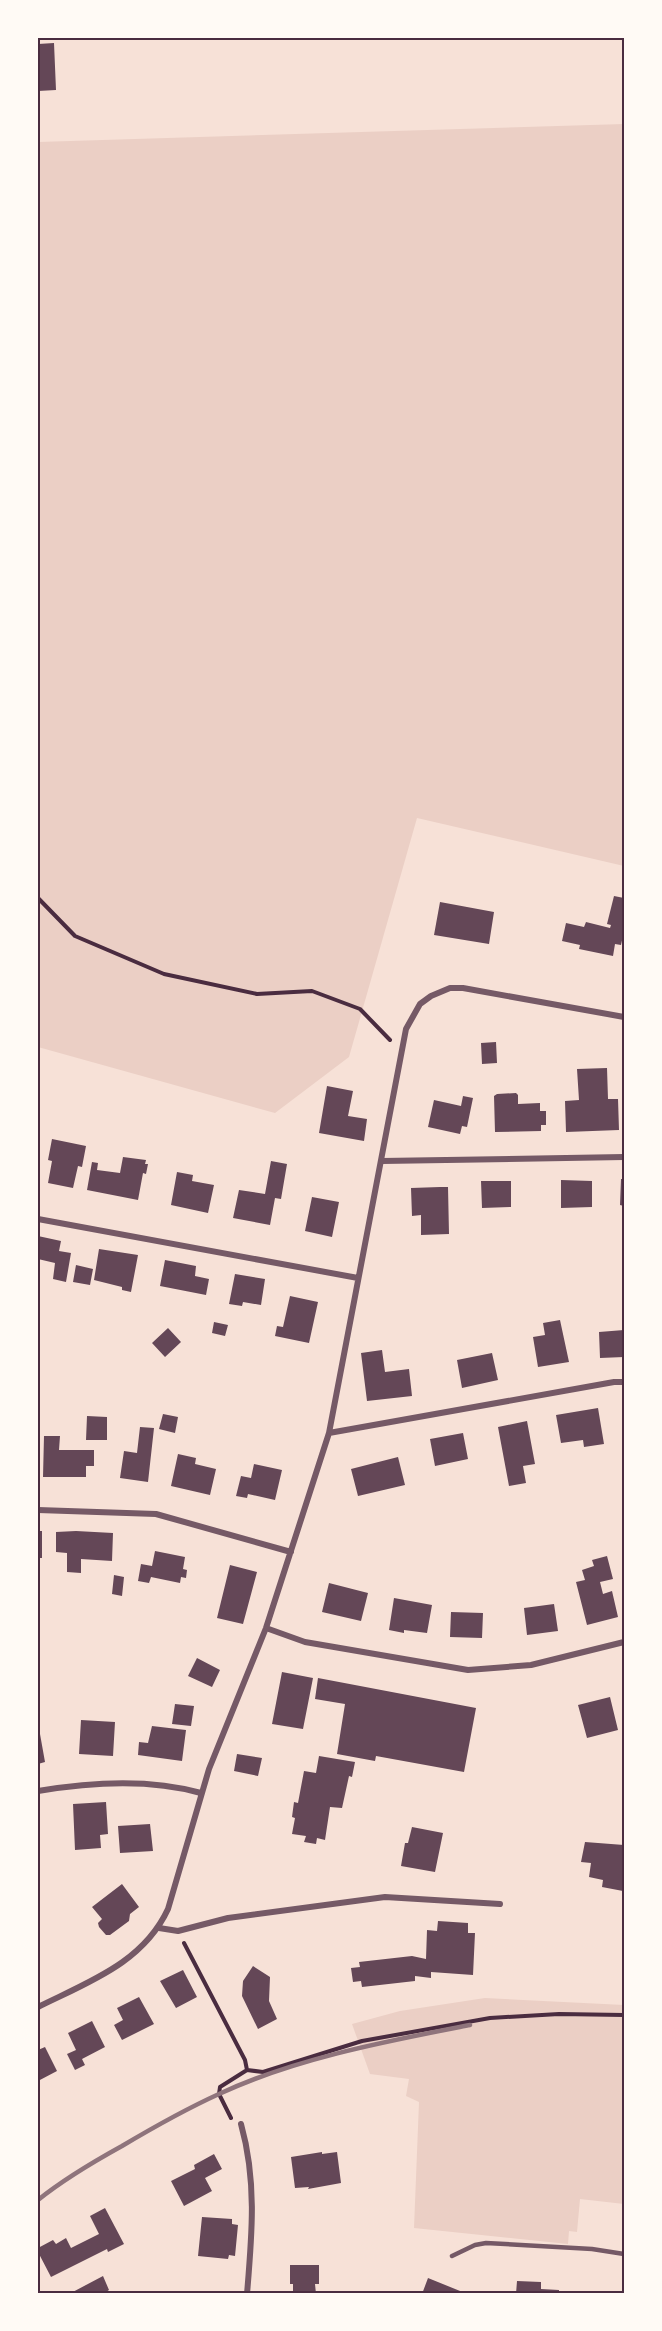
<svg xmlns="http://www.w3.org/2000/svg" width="662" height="2331" viewBox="0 0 662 2331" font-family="'IBM Plex Sans',sans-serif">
	<rect width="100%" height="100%" fill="#f7e1d7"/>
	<path fill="#ebcfc5" d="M624 124V866L417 818 349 1057 275 1113 38 1047V142Z
		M485 1998 624 2005V2204L580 2199 577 2232 569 2231 568 2244 414 2228 419 2102 406 2096 409 2079 370 2074 352 2024 400 2011Z"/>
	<path fill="#644757" d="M54 43 56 90 38 91V44Z
		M614 896 624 898V931L621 945 615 944 613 956 579 949 580 945 562 941 566 923 584 927 586 922 610 928 611 925 607 924Z
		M440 902 494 912 489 944 434 935Z
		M496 1042 497 1063 482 1064 481 1043Z
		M607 1068 608 1099H618L619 1130 566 1132 565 1101 579 1100 577 1069Z
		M327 1086 353 1091 348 1116 367 1119 364 1141 319 1133Z
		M516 1093 518 1095V1104L540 1103V1111H546V1125H541V1131L495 1132 494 1096 497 1094Z
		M463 1096 473 1098 467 1127 462 1126 460 1134 428 1127 434 1100 461 1106Z
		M52 1139 86 1146 82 1167 78 1166 73 1188 48 1183 52 1161 48 1160Z
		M123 1157 146 1160 145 1164H148L146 1174 143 1173 138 1200 87 1190 92 1162 98 1163 97 1170 120 1173Z
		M271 1161 287 1164 281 1199 275 1198 270 1225 233 1218 239 1190 265 1194Z
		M177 1172 193 1175 192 1181 214 1185 208 1213 171 1205Z
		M621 1179H624V1206L620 1205Z
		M561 1180 592 1181V1207L561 1208Z
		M481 1181H511V1207L482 1208Z
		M440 1187H448L449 1234 421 1235V1215L412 1216 411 1188Z
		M312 1197 339 1202 332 1237 305 1231Z
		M38 1236 61 1241 59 1251 71 1253 66 1282 53 1279 55 1263 38 1259Z
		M99 1249 138 1255 131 1292 122 1290V1287L94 1280Z
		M165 1260 196 1266 195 1276 209 1279 206 1295 160 1286Z
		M76 1265 93 1269 90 1285 73 1282Z
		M235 1274 265 1279 261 1305 243 1302 242 1306 229 1304Z
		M290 1296 318 1302 309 1343 275 1336 277 1326 283 1327Z
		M560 1320 569 1362 538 1367 533 1337 545 1335 543 1323Z
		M214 1322 228 1325 225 1336 212 1333Z
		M168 1328 181 1342 165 1357 152 1343Z
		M624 1330V1357L600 1358 599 1332Z
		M382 1350 385 1372 409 1369 412 1396 367 1401 361 1353Z
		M492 1353 498 1380 462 1388 457 1360Z
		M598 1408 604 1444 584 1447 583 1440 561 1443 556 1415Z
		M163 1414 178 1417 175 1433 159 1429Z
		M87 1416 107 1417V1440H86Z
		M527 1421 535 1464 523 1466 526 1483 509 1486 498 1427Z
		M140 1427 154 1428 148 1482 120 1478 124 1451 137 1453Z
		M463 1433 468 1459 435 1466 430 1439Z
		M44 1436H60L59 1450H94V1466H86V1477H43Z
		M178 1454 196 1458 195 1464 216 1469 210 1495 171 1486Z
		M398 1457 405 1485 358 1496 351 1469Z
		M254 1464 282 1470 275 1500 248 1494 247 1498 236 1496 241 1476 251 1478Z
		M38 1531H42V1558H38Z
		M76 1531 113 1533 112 1561 81 1559V1573L67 1572V1553L56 1552V1532Z
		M155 1551 185 1557 183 1569 187 1570 186 1578 181 1577 180 1583 151 1577 149 1583 138 1581 141 1564 152 1566Z
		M607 1556 613 1579 600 1582 603 1594 612 1591 618 1617 587 1625 576 1582 585 1580 582 1570 594 1566 592 1560Z
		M230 1565 257 1572 243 1624 217 1618Z
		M114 1575 124 1577 122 1596 112 1594Z
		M329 1583 368 1593 361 1621 322 1612Z
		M394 1598 432 1605 427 1633 404 1630V1633L389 1630Z
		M554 1604 558 1631 527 1635 524 1608Z
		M451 1612 483 1613 482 1638 450 1637Z
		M197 1658 220 1670 212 1687 188 1676Z
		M282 1672 313 1678 303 1729 272 1724Z
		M318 1678 476 1708 464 1772 376 1756 375 1761 337 1754 345 1704 315 1699Z
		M610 1697 618 1730 587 1738 578 1705Z
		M175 1704 194 1706 191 1726 172 1724Z
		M81 1720 115 1722 113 1756 79 1754Z
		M152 1726 186 1730 182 1761 138 1755 139 1742 148 1743Z
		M38 1734H40L45 1762 38 1764Z
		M237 1754 262 1758 258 1776 234 1771Z
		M319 1756 355 1762 352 1777 349 1776 342 1808 330 1807 325 1840 317 1838 316 1844 304 1842 306 1836 292 1834 295 1818 292 1817 294 1802 298 1803 304 1771 316 1773Z
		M106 1802 108 1834 100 1835 101 1848 75 1850 73 1804Z
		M150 1824 153 1851 120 1853 118 1826Z
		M412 1827 443 1833 435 1872 401 1866 405 1843H408Z
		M585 1842 624 1845 623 1891 602 1887 603 1880 589 1877 591 1863 581 1862Z
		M122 1884 139 1907 130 1914 129 1921 110 1935H106L99 1927 98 1923 102 1919 92 1907Z
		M438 1921 468 1923V1933H475L473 1975 431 1972V1978L415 1976V1981L362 1987 361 1981 353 1982 351 1968 360 1967 359 1962 412 1956 426 1959 427 1930 437 1931Z
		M253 1966 270 1977 269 2001 277 2019 258 2029 242 1996 243 1981Z
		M183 1970 197 1997 176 2008 160 1981Z
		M139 1997 154 2024 122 2040 114 2025 123 2020 117 2008Z
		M92 2021 105 2047 82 2059 85 2065 75 2070 67 2054 76 2050 68 2033Z
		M45 2047 57 2071 38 2081V2050Z
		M322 2152V2154L337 2152 341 2183 308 2189 309 2187 295 2188 291 2157Z
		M214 2154 222 2169 205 2178 212 2191 184 2206 171 2181 195 2169 194 2165Z
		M105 2208 124 2244 108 2252 107 2249 51 2277 38 2252V2248L53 2240 56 2244 66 2238 71 2248 99 2234 90 2216Z
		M202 2217 232 2219V2224L238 2225 235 2256 229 2255 228 2259 198 2256Z
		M290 2265H319V2284H315L316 2294H293V2284H290Z
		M103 2276 109 2290 106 2292 107 2294H69Z
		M428 2278 465 2293V2294H422Z
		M517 2281 541 2282V2289L559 2290V2294H516Z"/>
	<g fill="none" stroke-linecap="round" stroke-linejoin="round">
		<path stroke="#4a2c40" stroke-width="4" d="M38 898 75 936 164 974 257 994 312 991 360 1009 390 1040
			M184 1943 245 2060 247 2070 220 2087 219 2094 231 2118
			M247 2070 263 2072 362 2041 490 2018 559 2014 624 2015"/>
		<path stroke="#755966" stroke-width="4.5" d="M452 2256 475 2245 486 2243 592 2249 624 2254"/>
		<path stroke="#755966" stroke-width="6" d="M382 1161 624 1157
			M38 1219 358 1278
			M329 1433 614 1382H624
			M38 1510 156 1514 291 1552
			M266 1628 305 1642 468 1670 531 1665 624 1642
			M38 1791C91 1782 148 1778 201 1793
			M159 1928 178 1931 228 1918 385 1897 500 1904
			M38 2007C88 1982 143 1963 168 1909L209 1769 266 1628 329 1433 406 1029 420 1004 431 996 450 988H463L624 1017
			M241 2124C257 2181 252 2235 247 2294"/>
		<path stroke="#8f747c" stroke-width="4.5" d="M38 2200C64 2179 93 2162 122 2146 154 2127 186 2109 219 2094 296 2058 388 2041 470 2025"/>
	</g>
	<rect width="662" height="2331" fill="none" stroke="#fffaf5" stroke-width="78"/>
	<rect x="39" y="39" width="584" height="2253" fill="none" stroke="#4a2c40" stroke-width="2"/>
</svg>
